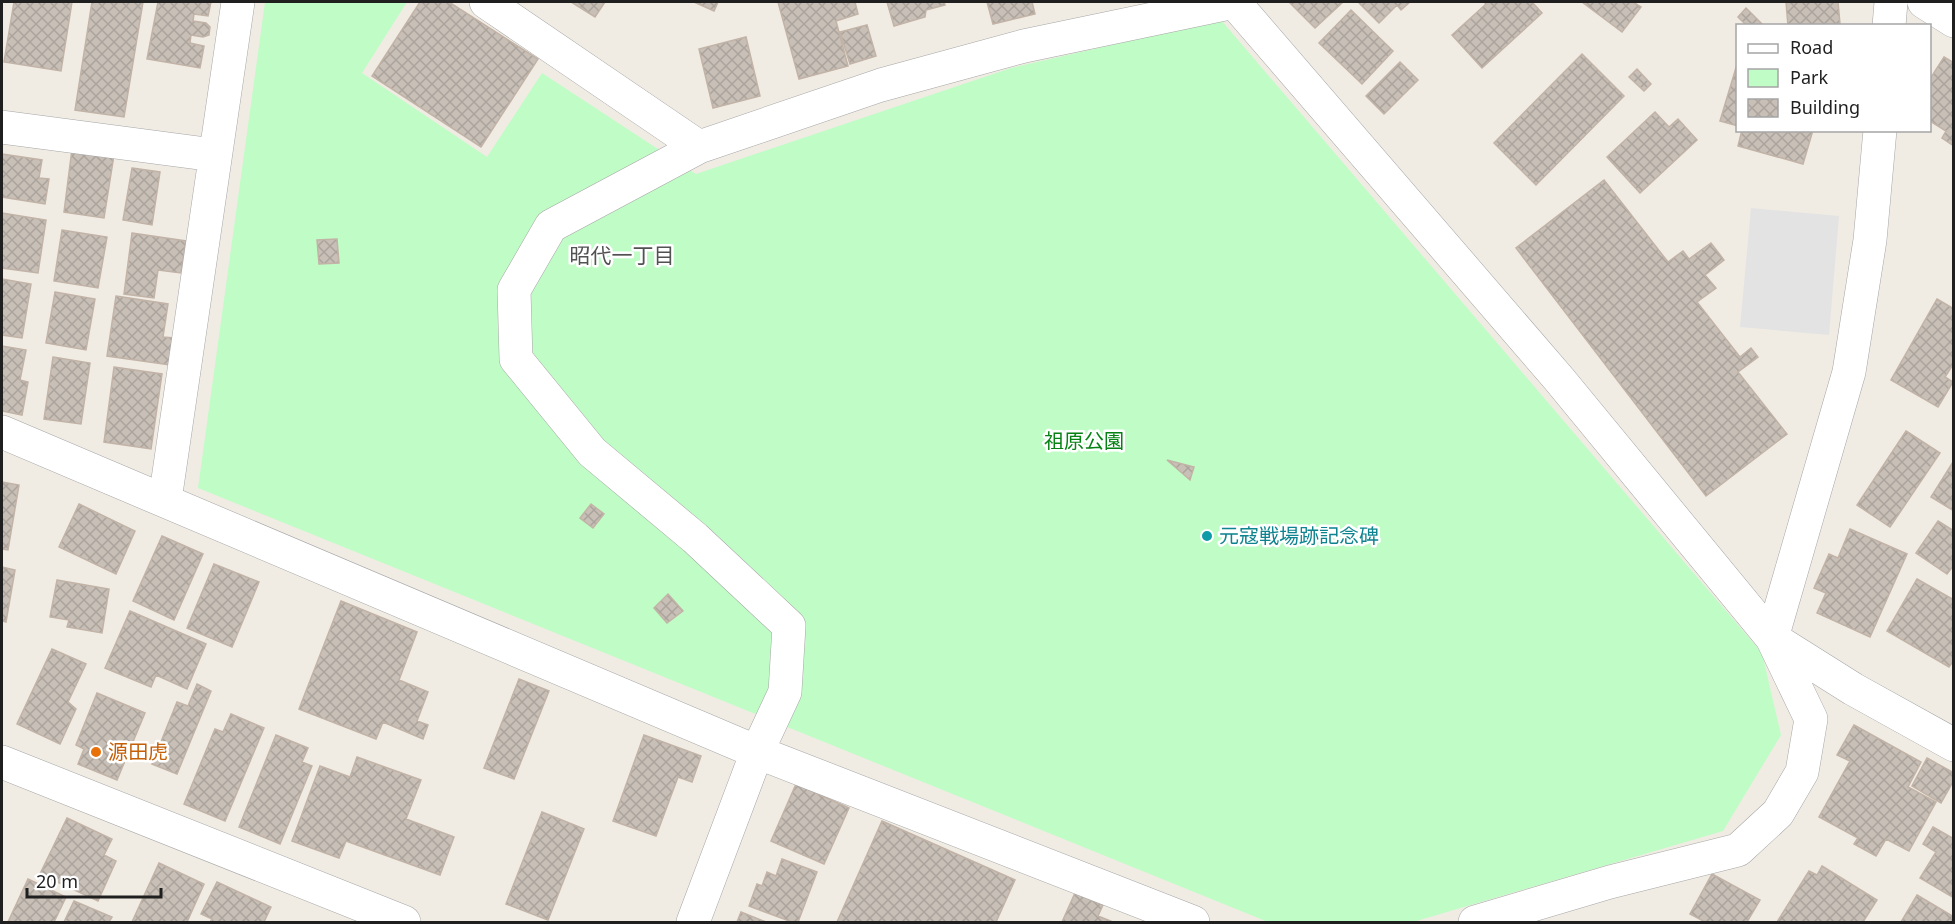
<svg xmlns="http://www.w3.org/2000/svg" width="1955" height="924" viewBox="0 0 1955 924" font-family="'Noto Sans','Noto Sans JP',sans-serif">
	<defs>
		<pattern id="building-cross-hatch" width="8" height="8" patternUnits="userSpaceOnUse" patternTransform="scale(1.5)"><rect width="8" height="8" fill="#c8bfb7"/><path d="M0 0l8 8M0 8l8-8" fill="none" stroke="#aba49d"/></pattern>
	</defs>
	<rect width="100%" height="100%" fill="#f0ece4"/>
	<path fill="#c0fcc6" d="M265 2H407L362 73 487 157 542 73 696 174 1011 68 1221 20 1762 653 1781 735 1723 831 1413 922H1268L198 488Z"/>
	<path fill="#e3e3e3" d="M1751 208 1839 216 1829 335 1740 327Z"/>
	<path fill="url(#building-cross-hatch)" stroke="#c2b3a6" stroke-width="1.5" d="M14 2H72L61 71 4 62Z
		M92 2H143L124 117 75 110Z
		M158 2H211L208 16 194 14 193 21 206 23 210 27 209 35 203 37 191 35 190 43 204 46 200 68 147 59Z
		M420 2H449L538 59 481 147 372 76Z
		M571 2H605L595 17Z
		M694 2H718L714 11Z
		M778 2H855L858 14 836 21 848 66 799 79Z
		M887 2H944L945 5 926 10 925 17 894 26Z
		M987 2H1032L1035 14 993 24Z
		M1289 2H1343L1315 28Z
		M1358 2H1410L1401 10 1397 5 1379 23Z
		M1484 2H1532L1542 13 1482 68 1452 35 1486 4Z
		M1582 2H1633L1641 7 1622 32Z
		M1786 2H1838L1840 24 1788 26Z
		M1746 8 1764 26H1747L1738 17Z
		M1351 10 1393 51 1362 84 1319 43Z
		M867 25 876 56 850 64 840 32Z
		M746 37 760 96 713 108 699 49Z
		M1582 54 1624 96 1536 185 1494 143Z
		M1944 57 1954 63V146L1942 138 1946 131 1930 121V79Z
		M1738 61V126L1720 121Z
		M1400 62 1418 80 1384 114 1366 96Z
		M1637 69 1651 84 1644 91 1629 77Z
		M1655 112 1669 127 1678 119 1697 140 1640 193 1607 157Z
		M1742 130H1813L1803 164 1738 146Z
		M72 149 114 155 104 218 64 212Z
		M2 154 42 160 39 178 49 179 45 204 2 197Z
		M132 168 160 172 152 225 123 220Z
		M1604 180 1668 262 1683 251 1689 259 1711 243 1724 260 1705 275 1716 288 1697 302 1740 357 1751 348 1758 357 1738 372 1787 434 1706 496 1516 248Z
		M2 213 46 220 38 273 2 268Z
		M62 230 107 237 98 288 54 281Z
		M132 233 186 241 181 273 158 270 154 298 124 294Z
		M337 239 339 263 319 264 317 240Z
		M2 279 31 284 22 338 2 335Z
		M55 292 95 299 86 350 46 343Z
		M116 296 168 304 163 337 174 338 170 365 107 356Z
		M1937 299 1954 309V363L1945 377 1953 382 1938 407 1891 380Z
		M2 346 26 350 20 380 28 382 22 415 2 411Z
		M53 357 90 363 81 424 44 419Z
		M114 367 162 374 151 449 104 442Z
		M1906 431 1940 453 1890 527 1857 505Z
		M1167 460 1194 467 1190 480Z
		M1953 462 1954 463V511L1931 497Z
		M2 482 19 485 8 550 2 549Z
		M79 504 135 531 116 574 59 547Z
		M591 504 604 514 593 528 580 518Z
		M1938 521 1954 531V565L1947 574 1916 553Z
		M1850 529 1907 554 1870 637 1817 613 1826 593 1814 588 1829 554 1838 558Z
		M162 536 203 554 174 620 133 601Z
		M214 564 259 582 232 647 187 628Z
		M2 567 15 570 6 622 2 621Z
		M1917 579 1954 600V660L1949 667 1887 631Z
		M57 580 109 589 102 633 67 627 69 620 50 617Z
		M668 594 683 611 667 623 654 608Z
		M341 601 417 632 399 680 428 692 417 721 428 725 423 739 383 722 376 739 299 709Z
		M130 611 206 644 187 689 156 675 151 687 105 668Z
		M52 649 86 664 68 702 76 709 60 744 17 724Z
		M519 679 549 691 514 779 484 768Z
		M197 684 211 691 177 774 152 764 177 702 188 706Z
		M97 693 145 713 117 780 78 764 84 749 76 745Z
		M231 714 264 728 225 821 184 804 215 729 223 732Z
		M1854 725 1921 762 1908 787 1936 802 1909 851 1886 839 1876 856 1854 844 1858 838 1819 817 1850 761 1837 755Z
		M276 735 308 748 302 762 312 766 280 844 239 827Z
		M644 735 701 756 692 782 678 777 656 836 613 821Z
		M357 757 421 780 406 819 454 837 440 875 346 841 339 858 292 841 320 766 350 777Z
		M1927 758 1954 773V780L1941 803 1912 786Z
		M796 784 849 808 824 864 771 841Z
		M542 812 584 829 548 920 506 904Z
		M67 818 112 839 104 855 116 861 98 901 40 874Z
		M882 821 1015 880 996 922H837Z
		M1933 827 1954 839 1952 848 1954 849V898L1920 878 1936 852 1923 844Z
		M782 859 817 872 798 922H792L749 906 757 884 762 886 767 872 776 876Z
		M159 863 204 884 187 922H132Z
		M1822 866 1877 900 1863 922H1777L1809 871 1817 875Z
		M1712 874 1760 900 1747 922H1705L1690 914Z
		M28 879 66 897 54 922H8Z
		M217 882 271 907 264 922H210L212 919 201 914Z
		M1075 893 1103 905 1098 916 1113 922H1062Z
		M1917 895 1954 917V922H1901Z
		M74 901 112 917 109 922H64Z
		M741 912 766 922H737Z"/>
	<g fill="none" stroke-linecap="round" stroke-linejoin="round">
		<defs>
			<path id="minor" d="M486 2 699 147 881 85 1024 46 1234 2
				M1234 2 1559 379 1772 638 1853 689 1954 745
				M1924 2 1954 21
				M1889 26 1891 2
				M2 127 214 155
				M2 432 757 752 1193 922
				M165 500 238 2
				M2 762 404 922
				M693 922 757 752 785 692 789 626 695 538 592 452 516 359 514 290 551 226 699 147
				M1475 922 1610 882 1738 850 1778 813 1802 772 1811 719 1772 638 1849 372 1870 240 1880 130"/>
		</defs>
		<use href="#minor" stroke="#a6a6a6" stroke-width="34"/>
		<use href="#minor" stroke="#fff" stroke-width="33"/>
	</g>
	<circle fill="#0f9aa8" stroke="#fff" stroke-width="2" cx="1207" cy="536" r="6"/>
	<circle fill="#e8710a" stroke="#fff" stroke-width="2" cx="96" cy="752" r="6"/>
	<g text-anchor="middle" stroke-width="5" stroke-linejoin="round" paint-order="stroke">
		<g font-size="20" fill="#078214" stroke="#fff">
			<text x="1084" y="448">祖原公園</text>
		</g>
		<g font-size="20" fill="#0d838f" stroke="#fff" text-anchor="start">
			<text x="1219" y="543">元寇戦場跡記念碑</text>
		</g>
		<g font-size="20" fill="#c56008" stroke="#fff" text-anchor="start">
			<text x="108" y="759">源田虎</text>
		</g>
		<g font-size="21" fill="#525252" stroke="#fff">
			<text x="622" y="263">昭代一丁目</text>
		</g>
	</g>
	<rect width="1955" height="924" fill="none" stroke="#1f1f1f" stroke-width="6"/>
	<rect x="1736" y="24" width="195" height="108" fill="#ffffff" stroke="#a5a5a5" stroke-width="1.5"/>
	<rect x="1748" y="44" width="30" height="9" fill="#ffffff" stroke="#a5a5a5" stroke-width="1.5"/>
	<text x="1790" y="54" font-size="18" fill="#1f1f1f">Road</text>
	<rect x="1748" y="69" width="30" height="18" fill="#c0fcc6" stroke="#a5a5a5" stroke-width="1.5"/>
	<text x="1790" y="84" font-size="18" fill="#1f1f1f">Park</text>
	<rect x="1748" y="99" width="30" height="18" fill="url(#building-cross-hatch)" stroke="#a5a5a5" stroke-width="1.5"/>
	<text x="1790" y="114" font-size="18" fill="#1f1f1f">Building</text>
	<path d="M27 888v9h134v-9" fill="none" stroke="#1f1f1f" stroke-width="3"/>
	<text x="36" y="888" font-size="18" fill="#1f1f1f" stroke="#ffffff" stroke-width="4.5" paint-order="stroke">20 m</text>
</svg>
